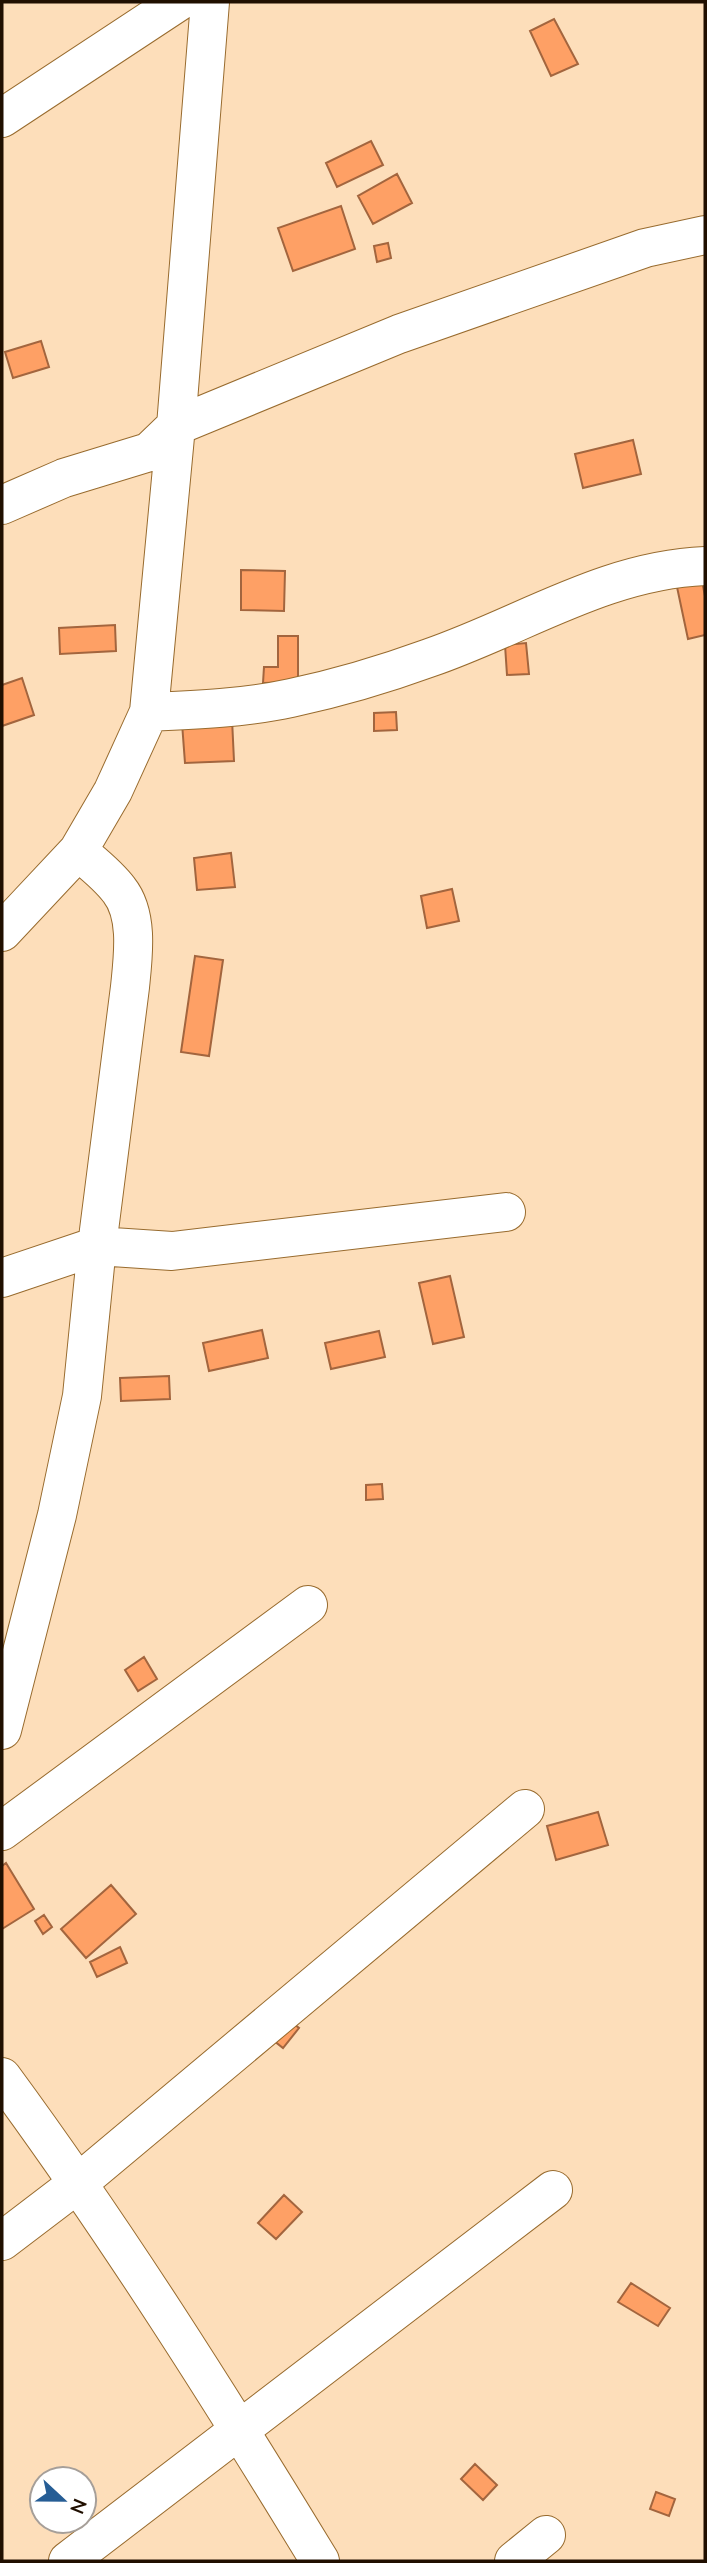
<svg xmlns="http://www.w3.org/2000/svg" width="707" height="2563" viewBox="0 0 707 2563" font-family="'Nunito Sans',sans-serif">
	<rect width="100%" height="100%" fill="#fddeba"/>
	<path fill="#fea065" stroke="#a3653e" stroke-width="2" d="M554 19 578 64 551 76 530 31Z
		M371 141 383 165 337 187 326 163Z
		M397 174 412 203 373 224 358 196Z
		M341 206 355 249 293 271 278 228Z
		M388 243 391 258 377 262 374 246Z
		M41 341 49 367 13 378 5 352Z
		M633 440 641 474 583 488 575 454Z
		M241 570 285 571 284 611 241 610Z
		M702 581 705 596V635L688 639 677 587Z
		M115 625 116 651 60 654 59 628Z
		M278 636H298V682L263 683 264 667H278Z
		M526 643 529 674 507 675 505 645Z
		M22 678 34 715 2 726V685Z
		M396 712 397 730 374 731V713Z
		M232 719 234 761 185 763 182 723Z
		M231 853 235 887 197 890 194 858Z
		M452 889 459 921 427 928 421 896Z
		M195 956 223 960 209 1056 181 1052Z
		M450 1276 464 1337 433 1344 419 1283Z
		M262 1330 268 1358 209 1371 203 1343Z
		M379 1331 385 1357 331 1369 325 1343Z
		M169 1376 170 1399 121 1401 120 1378Z
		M382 1484 383 1499 366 1500V1485Z
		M144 1657 157 1679 138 1691 125 1670Z
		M598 1812 608 1845 556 1860 547 1826Z
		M6 1863 34 1909 2 1929V1866Z
		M111 1885 136 1914 86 1958 61 1929Z
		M44 1915 52 1927 43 1934 35 1921Z
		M120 1947 127 1963 97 1977 90 1962Z
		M284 2016 299 2028 283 2048 268 2036Z
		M284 2195 302 2212 276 2239 258 2223Z
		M631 2283 670 2308 658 2326 618 2302Z
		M475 2464 497 2485 483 2500 461 2479Z
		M656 2492 675 2499 669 2516 650 2509Z"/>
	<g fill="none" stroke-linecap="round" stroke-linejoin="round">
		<defs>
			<path id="minor" d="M2 118 178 2
				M2 505 64 478 149 452 176 426 399 334 645 248 705 235
				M149 712C196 710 245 708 291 698 338 688 385 674 429 658 522 626 605 570 705 566
				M2 932 78 851 113 791 149 712 176 426 210 2
				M2 1278 97 1246 172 1251 506 1212
				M2 1730 57 1515 82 1396 97 1246 130 987C133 957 139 915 119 890 108 875 92 863 78 851
				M2 1831 308 1605
				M2 2077C116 2232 220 2397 320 2561
				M2 2241 77 2184 525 1809
				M68 2561 553 2190
				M514 2561 546 2535"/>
		</defs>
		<use href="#minor" stroke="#986b2e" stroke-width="40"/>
		<use href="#minor" stroke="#fff" stroke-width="38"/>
	</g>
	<rect width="707" height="2563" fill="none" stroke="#200f00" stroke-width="7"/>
	<g transform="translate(63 2500) rotate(112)"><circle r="33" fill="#ffffff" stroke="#a69f99" stroke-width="2"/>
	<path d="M0-5L12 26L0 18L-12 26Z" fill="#265d95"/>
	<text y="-10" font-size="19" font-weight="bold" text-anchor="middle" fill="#200f00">N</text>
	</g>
</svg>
